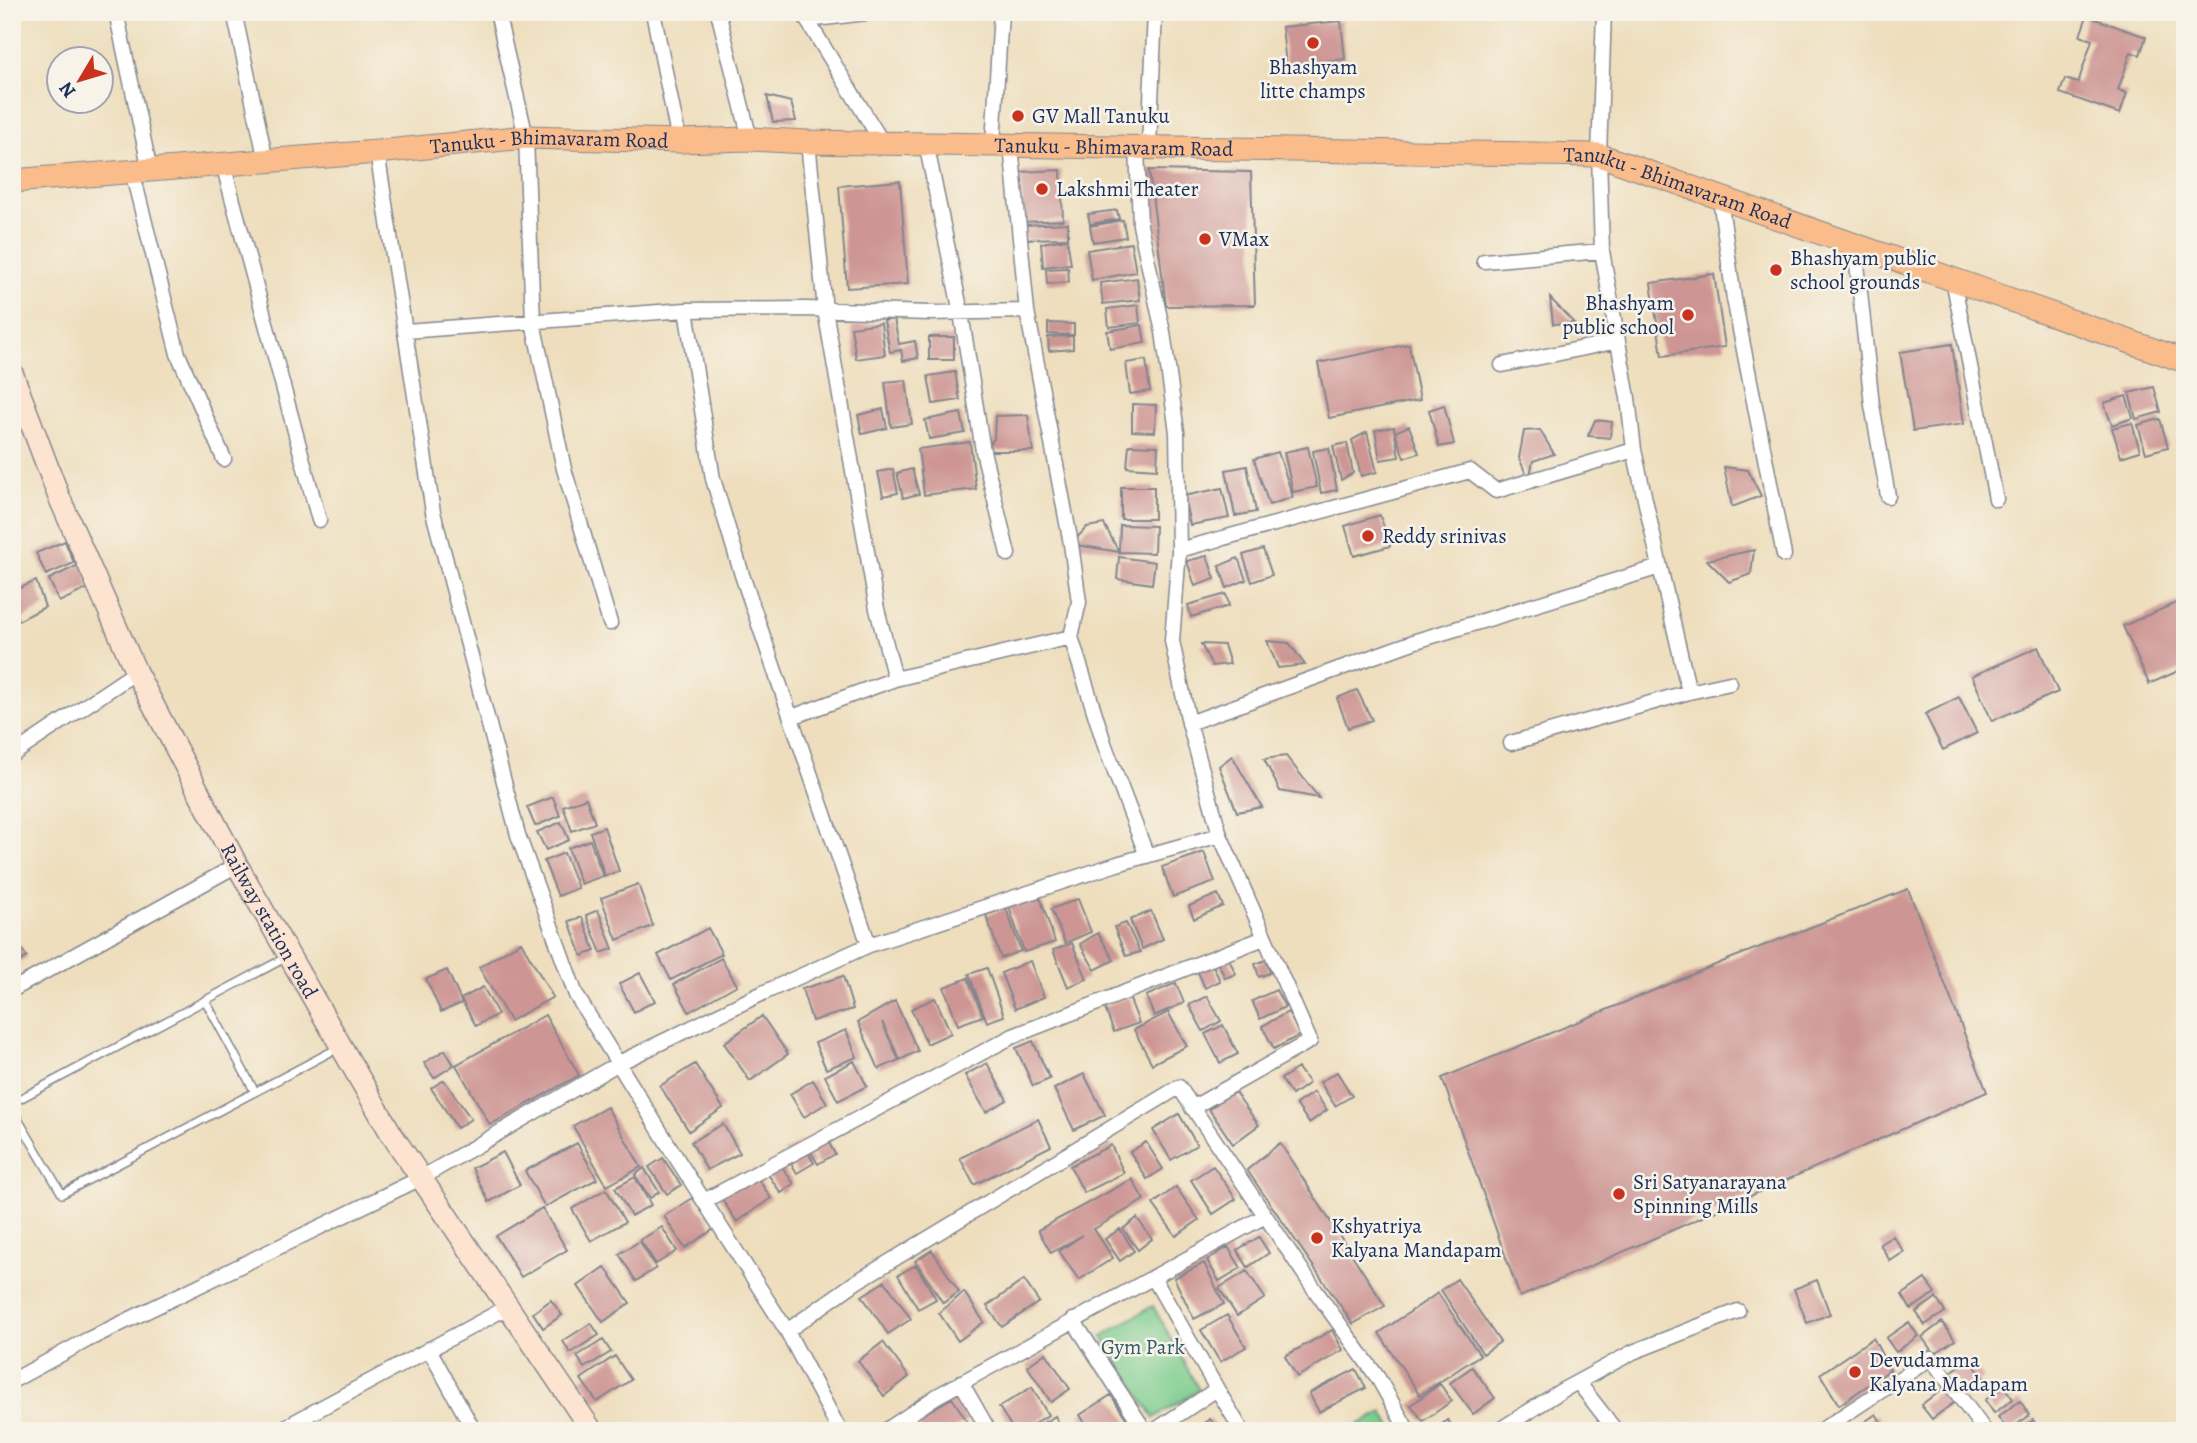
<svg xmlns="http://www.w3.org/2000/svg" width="2197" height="1443" viewBox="0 0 2197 1443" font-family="Alegreya,serif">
	<rect width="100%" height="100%" fill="#f7f3e8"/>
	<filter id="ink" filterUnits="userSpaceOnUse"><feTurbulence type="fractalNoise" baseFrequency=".0143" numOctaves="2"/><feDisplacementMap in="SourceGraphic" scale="14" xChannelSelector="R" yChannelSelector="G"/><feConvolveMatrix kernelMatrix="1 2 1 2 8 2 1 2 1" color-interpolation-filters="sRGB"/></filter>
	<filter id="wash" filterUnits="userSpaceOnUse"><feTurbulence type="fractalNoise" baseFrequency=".00686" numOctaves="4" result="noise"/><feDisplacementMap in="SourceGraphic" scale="28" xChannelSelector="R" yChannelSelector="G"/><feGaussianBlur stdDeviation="1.57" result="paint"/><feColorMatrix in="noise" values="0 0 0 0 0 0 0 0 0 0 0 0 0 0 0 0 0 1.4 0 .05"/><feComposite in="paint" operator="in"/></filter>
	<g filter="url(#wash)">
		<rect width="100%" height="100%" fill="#eedebd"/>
		<path fill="#7ccc8d" stroke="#4c7e76" stroke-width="2" d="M1153 1306 1199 1390 1154 1418 1102 1336Z
			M1383 1412 1393 1431H1346Z"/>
		<g id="blocks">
			<path fill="#cd9694" d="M2087 16 2146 37 2140 55 2131 52 2118 90 2127 93 2120 114 2060 93 2065 79 2078 83 2092 40 2080 36Z
				M1341 21 1345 59 1286 65 1282 27Z
				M767 96 791 102 796 121 773 122Z
				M1061 170 1063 220 1023 222 1021 172Z
				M1149 170 1251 172 1255 305 1166 306Z
				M900 181 908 284 847 288 839 186Z
				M1117 210 1119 219 1090 224 1088 214Z
				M1123 220 1126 237 1093 242 1090 226Z
				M1068 223V238L1024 239V225Z
				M1067 239 1071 264 1043 267 1041 243Z
				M1131 243 1136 272 1092 280 1087 250Z
				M1068 268 1069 282 1047 284 1046 269Z
				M1714 274 1725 347 1662 356 1651 283Z
				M1137 278 1140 300 1103 304 1100 283Z
				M1550 298 1574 323 1553 324Z
				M1138 305 1140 323 1109 327 1107 309Z
				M894 319 899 344 915 341 918 358 903 361 901 350 890 352 884 321Z
				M881 323 885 355 856 359 851 327Z
				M1048 323 1074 324V335L1048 334Z
				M1142 325 1145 343 1110 349 1107 331Z
				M1073 336V349L1049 351 1048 337Z
				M929 337H954V360H929Z
				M1409 344 1420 400 1329 418 1318 363Z
				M1952 344 1964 424 1913 431 1900 352Z
				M1146 360 1150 391 1130 394 1126 363Z
				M955 372 960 400 933 404 928 376Z
				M906 380 912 424 891 427 885 382Z
				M2154 387 2161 412 2136 419 2129 393Z
				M2126 396 2133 418 2112 425 2104 403Z
				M1132 404 1156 405 1155 432 1132 431Z
				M1444 405 1454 444 1439 447 1429 410Z
				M883 409 887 428 862 434 858 415Z
				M961 413 965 433 929 439 925 420Z
				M1028 415 1033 451H983L994 439 995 416Z
				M2160 419 2168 447 2146 453 2138 425Z
				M1595 420 1612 422 1610 438 1588 436Z
				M2132 423 2140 451 2121 457 2112 428Z
				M1409 426 1419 453 1404 458 1395 432Z
				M1394 427 1399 457 1380 460 1375 430Z
				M1540 430 1554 454 1533 461 1529 481 1519 458 1524 431Z
				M1367 432 1377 472 1361 476 1352 440Z
				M970 442 976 489 924 495 918 449Z
				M1347 443 1353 473 1341 480 1333 446Z
				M1129 445 1158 446 1157 469 1127 467Z
				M1308 447 1317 487 1293 492 1284 452Z
				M1329 448 1337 490 1321 493 1313 451Z
				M1278 452 1293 497 1269 505 1254 459Z
				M1247 466 1256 512 1235 516 1226 470Z
				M1724 467 1748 470 1761 496 1732 507Z
				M893 469 898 493 883 496 878 472Z
				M912 469 919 494 903 498 897 473Z
				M1121 487H1154V519H1121Z
				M1222 488 1229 518 1190 525 1184 496Z
				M1380 515 1390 546 1354 556 1345 526Z
				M1104 524 1119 552 1120 525 1155 526 1154 553 1119 552 1071 544 1087 527Z
				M65 541 74 563 46 575 36 553Z
				M1263 549 1272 575 1252 582 1243 555Z
				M1754 550 1751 574 1729 582 1707 560Z
				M1207 556 1215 579 1195 586 1187 561Z
				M1119 557 1155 562 1152 584 1117 579Z
				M1238 558 1246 580 1227 588 1219 566Z
				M85 562 89 588 59 602 49 579Z
				M36 581 45 607 18 621 12 591Z
				M1226 594 1229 606 1191 617 1188 605Z
				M2185 599V668L2149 684 2123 626Z
				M1267 641 1289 643 1305 665 1278 668Z
				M1201 644 1224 645 1230 664 1212 666Z
				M2038 647 2058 692 1992 721 1972 676Z
				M1357 690 1372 720 1348 728 1337 698Z
				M1959 697 1977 733 1943 750 1925 714Z
				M1232 756 1262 807 1237 812 1219 766Z
				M1286 756 1319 798 1280 791 1264 759Z
				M553 797 560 816 535 826 527 807Z
				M586 798 595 823 572 831 563 806Z
				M561 822 569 840 546 850 537 832Z
				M604 827 619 871 605 876 590 832Z
				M590 840 603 876 581 884 568 848Z
				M1204 852 1215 882 1173 897 1162 867Z
				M564 853 578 888 558 896 544 861Z
				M638 884 653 926 617 940 601 898Z
				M1908 889 1987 1092 1520 1297 1442 1078 1732 958Z
				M1218 894 1223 906 1194 919 1189 906Z
				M1040 897 1055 942 1024 952 1009 907Z
				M1078 899 1091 932 1065 943 1051 909Z
				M1006 908 1021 951 1001 958 986 915Z
				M598 910 613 949 601 953 586 915Z
				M1151 911 1163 939 1142 949 1130 920Z
				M582 917 595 951 582 956 569 921Z
				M1126 923 1140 952 1126 956 1114 927Z
				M708 928 722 954 671 980 658 955Z
				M1098 933 1114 960 1095 970 1080 944Z
				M12 935 27 957 12 966Z
				M521 942 553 997 510 1021 479 967Z
				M1072 943 1087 979 1068 987 1053 950Z
				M1225 951 1236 974 1225 978 1215 955Z
				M721 958 737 985 689 1012 674 984Z
				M1266 960 1270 973 1259 977 1255 964Z
				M1030 961 1044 997 1015 1009 1001 973Z
				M1211 961 1220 981 1205 988 1196 968Z
				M987 968 1004 1016 987 1022 969 974Z
				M447 970 462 1003 441 1012 426 979Z
				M640 973 655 1001 634 1012 619 984Z
				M843 976 853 1009 812 1021 802 989Z
				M968 978 983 1016 958 1025 944 987Z
				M1176 983 1184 1003 1154 1016 1146 996Z
				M483 987 498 1014 476 1026 461 999Z
				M1276 990 1285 1007 1260 1019 1252 1001Z
				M1207 996 1221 1021 1203 1031 1189 1005Z
				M1129 997 1139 1023 1114 1032 1104 1006Z
				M935 998 951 1033 927 1044 911 1009Z
				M895 1001 918 1051 900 1060 882 1022 899 1060 879 1069 858 1022Z
				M1168 1012 1187 1046 1152 1064 1134 1030Z
				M1288 1012 1300 1035 1274 1049 1262 1026Z
				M545 1015 579 1075 490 1125 456 1065Z
				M762 1016 788 1054 750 1081 724 1043Z
				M1223 1025 1238 1054 1220 1063 1205 1034Z
				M846 1030 857 1057 826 1069 815 1043Z
				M1033 1041 1050 1079 1033 1086 1016 1048Z
				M445 1050 454 1065 434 1078 424 1063Z
				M854 1061 867 1086 838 1101 825 1076Z
				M987 1063 1007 1100 986 1112 965 1075Z
				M695 1064 723 1108 689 1131 660 1086Z
				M1298 1068 1309 1083 1292 1095 1281 1079Z
				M1337 1072 1352 1096 1335 1106 1320 1082Z
				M1084 1074 1105 1115 1074 1130 1054 1089Z
				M444 1080 471 1119 457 1128 431 1088Z
				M813 1080 827 1103 804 1117 790 1094Z
				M1234 1091 1259 1125 1233 1144 1209 1109Z
				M1314 1092 1327 1110 1309 1123 1296 1104Z
				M607 1107 641 1167 607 1186 573 1126Z
				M1179 1114 1197 1145 1171 1160 1153 1130Z
				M1038 1119 1051 1146 974 1185 960 1158Z
				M723 1124 740 1153 707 1170 691 1142Z
				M822 1130 835 1154 818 1164 804 1141Z
				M801 1141 814 1163 797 1173 784 1152Z
				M1146 1142 1163 1169 1147 1179 1130 1152Z
				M577 1143 597 1179 545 1207 525 1171Z
				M1280 1143 1385 1306 1353 1324 1247 1170Z
				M1111 1145 1124 1173 1084 1193 1070 1166Z
				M503 1152 520 1185 489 1202 472 1168Z
				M663 1158 681 1185 667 1194 649 1167Z
				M778 1161 794 1184 781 1193 765 1170Z
				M1213 1166 1236 1199 1213 1214 1191 1180Z
				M644 1168 659 1192 650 1198 635 1175Z
				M754 1173 771 1198 737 1222 720 1196Z
				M635 1177 651 1205 631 1216 615 1188Z
				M1132 1179 1144 1200 1094 1229 1113 1258 1079 1280 1059 1251 1083 1235 1051 1253 1038 1230Z
				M1176 1187 1199 1220 1176 1236 1153 1204Z
				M606 1189 625 1222 591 1241 572 1209Z
				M693 1198 714 1229 685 1248 664 1216Z
				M542 1208 567 1250 521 1277 496 1236Z
				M1137 1218 1152 1239 1138 1250 1123 1229Z
				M662 1227 677 1251 656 1264 640 1240Z
				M1120 1229 1134 1251 1120 1261 1105 1239Z
				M1893 1236 1904 1252 1890 1261 1880 1244Z
				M1259 1237 1269 1253 1248 1267 1237 1250Z
				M640 1241 656 1268 636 1281 619 1254Z
				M1228 1247 1241 1268 1219 1281 1207 1260Z
				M932 1250 959 1292 943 1303 915 1261Z
				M1204 1263 1224 1304 1194 1319 1174 1278Z
				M916 1265 936 1299 918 1309 898 1275Z
				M605 1267 630 1303 603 1322 578 1286Z
				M1247 1271 1265 1298 1237 1316 1219 1288Z
				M1457 1279 1500 1342 1483 1354 1441 1290Z
				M1925 1279 1935 1293 1911 1309 1902 1295Z
				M1024 1280 1039 1302 1002 1327 987 1306Z
				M1817 1280 1830 1314 1807 1323 1794 1289Z
				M885 1281 911 1319 888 1334 862 1296Z
				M964 1292 984 1322 958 1341 939 1313Z
				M1438 1293 1480 1355 1420 1395 1379 1333Z
				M1936 1298 1945 1312 1925 1325 1916 1312Z
				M551 1300 562 1315 543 1328 533 1313Z
				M1227 1315 1246 1347 1220 1362 1201 1330Z
				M1909 1322 1918 1336 1896 1352 1886 1338Z
				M1942 1322 1955 1340 1934 1354 1922 1337Z
				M591 1323 599 1335 570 1353 563 1341Z
				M1332 1330 1343 1350 1297 1377 1285 1356Z
				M1873 1338 1890 1370 1839 1405 1820 1374Z
				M603 1340 611 1352 584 1368 577 1356Z
				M883 1342 909 1377 884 1396 858 1361Z
				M1046 1353 1070 1389 1051 1402 1027 1366Z
				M615 1356 631 1380 597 1402 581 1379Z
				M1969 1359 1984 1378 1965 1392 1950 1373Z
				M1472 1367 1495 1398 1473 1414 1450 1383Z
				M1356 1369 1366 1388 1319 1412 1309 1393Z
				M1440 1384 1452 1401 1423 1421 1411 1405Z
				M1032 1387 1048 1415 1022 1431H1014L999 1407Z
				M1945 1387 1956 1401 1932 1419 1921 1405Z
				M2004 1387 2013 1399 1994 1413 1985 1400Z
				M1111 1395 1133 1429 1090 1431 1080 1415Z
				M952 1398 967 1421 951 1431H922L915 1419Z
				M2020 1401 2030 1415 2008 1431 1998 1417Z
				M1876 1414 1887 1431H1852Z
				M1055 1416 1064 1431H1032Z
				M1210 1419 1219 1431H1194Z
				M1448 1420 1456 1431H1432Z
				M2033 1420 2040 1429 2019 1431Z"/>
		</g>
	</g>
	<g filter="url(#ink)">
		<use href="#blocks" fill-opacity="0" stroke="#84868e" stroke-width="2"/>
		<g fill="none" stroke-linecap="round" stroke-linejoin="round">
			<defs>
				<path id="lane" d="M205 1000 255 1092
					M12 1103 287 957
					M12 1109 62 1194 338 1048"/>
				<path id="street" d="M116 12 150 170
					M234 12 266 161
					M497 12 526 137 533 322 564 469 610 623
					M653 12 679 141
					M718 12 750 139
					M808 12 807 20 882 142
					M807 20 874 12
					M808 142 825 310 877 609 895 679
					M926 143 961 313 983 451 1008 554
					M993 144 1001 12
					M1011 145 1027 311 1071 544 1079 602 1071 637 1105 746 1147 856
					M1137 147 1140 225 1163 332 1177 432 1179 550 1172 641 1189 723 1220 835
					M1149 147 1155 12
					M377 152 433 512 518 835 576 995 679 1162 787 1331 840 1431
					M223 164 319 520
					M132 171 178 354 224 459
					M1720 198 1734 299 1784 555
					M1855 245 1872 405 1888 496
					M1484 261 1602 251
					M1953 279 1996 499
					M686 310 713 479 743 578 869 945
					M406 331 686 310 806 309 929 313 1027 311
					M1502 365 1618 341
					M1634 450 1660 567
					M1179 550 1470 471 1496 491 1634 450 1628 398 1602 251 1599 155 1604 12
					M1689 692 1730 683
					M792 717 895 679 1071 637
					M1189 723 1416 641 1660 567 1689 692 1511 743
					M12 755 136 672
					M12 990 237 865
					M704 1201 1013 1036 1264 938
					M1153 1277 1217 1389
					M1073 1320 1145 1431
					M787 1331 856 1282 1179 1087 1315 1290 1378 1378 1408 1431
					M429 1349 474 1431
					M12 1381 87 1340 421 1178 619 1063 763 993 869 945 1117 864 1220 835 1310 1041 1192 1108
					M961 1382 989 1431
					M1578 1382 1616 1431
					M278 1431 508 1307
					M885 1431 937 1396 1265 1216
					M1154 1431 1217 1389 1242 1431
					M1498 1431 1561 1391 1633 1352 1738 1311
					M1820 1431 1931 1358 1985 1431"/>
				<g id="secondary">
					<path id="s1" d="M12 373 59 497 136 672 237 865 392 1135 592 1431"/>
				</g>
				<g id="primary">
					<path id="s2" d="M12 181 377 152 526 137 679 141 750 139 808 142 1599 155 2185 361"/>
				</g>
			</defs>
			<use href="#lane" stroke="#84868e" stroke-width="10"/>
			<use href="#street" stroke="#84868e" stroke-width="17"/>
			<use href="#secondary" stroke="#84868e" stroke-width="24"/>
			<use href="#primary" stroke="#84868e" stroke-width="25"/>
			<use href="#lane" stroke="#fff" stroke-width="7"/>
			<use href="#street" stroke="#fff" stroke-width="14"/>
			<use href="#secondary" stroke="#fde4d0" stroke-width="21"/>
			<use href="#primary" stroke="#f9bc8a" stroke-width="23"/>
		</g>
	</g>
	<g fill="#c8321e" stroke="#f7f3e8" stroke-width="2.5">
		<circle cx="1313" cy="43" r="7"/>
		<circle cx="1018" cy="116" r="7"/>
		<circle cx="1042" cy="189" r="7"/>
		<circle cx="1205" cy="239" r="7"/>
		<circle cx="1776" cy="270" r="7"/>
		<circle cx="1688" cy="315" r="7"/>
		<circle cx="1368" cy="536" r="7"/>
		<circle cx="1619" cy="1194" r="7"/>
		<circle cx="1317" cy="1238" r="7"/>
		<circle cx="1855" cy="1372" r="7"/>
	</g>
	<g text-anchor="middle" stroke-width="5" stroke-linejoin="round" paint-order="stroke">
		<g font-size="21" fill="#1b2f5e" stroke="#f7f3e8" text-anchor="start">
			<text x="1313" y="74" text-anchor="middle">Bhashyam<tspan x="1313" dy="24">litte champs</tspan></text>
			<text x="1032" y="123">GV Mall Tanuku</text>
			<text x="1056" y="196">Lakshmi Theater</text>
			<text x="1219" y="246">VMax</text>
			<text x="1790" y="265">Bhashyam public<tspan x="1790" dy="24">school grounds</tspan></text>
			<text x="1674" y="310" text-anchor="end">Bhashyam<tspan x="1674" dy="24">public school</tspan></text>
			<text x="1382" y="543">Reddy srinivas</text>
			<text x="1633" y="1189">Sri Satyanarayana<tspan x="1633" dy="24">Spinning Mills</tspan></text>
			<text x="1331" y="1233">Kshyatriya<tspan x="1331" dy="24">Kalyana Mandapam</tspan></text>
			<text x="1869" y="1367">Devudamma<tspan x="1869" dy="24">Kalyana Madapam</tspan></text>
		</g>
		<g font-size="21" fill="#1b2f5e" stroke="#f7f3e8">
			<text dy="7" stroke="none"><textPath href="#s2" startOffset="539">Tanuku - Bhimavaram Road</textPath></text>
			<text dy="7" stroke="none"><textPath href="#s2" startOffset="1104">Tanuku - Bhimavaram Road</textPath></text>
			<text dy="7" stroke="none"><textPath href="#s2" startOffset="1673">Tanuku - Bhimavaram Road</textPath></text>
			<text dy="7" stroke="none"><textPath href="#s1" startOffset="606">Railway station road</textPath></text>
		</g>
		<g font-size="21" fill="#33566a" stroke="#f7f3e8">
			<text x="1143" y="1354">Gym Park</text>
		</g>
	</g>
	<rect width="2197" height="1443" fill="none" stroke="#f7f3e8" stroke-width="42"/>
	<g transform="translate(80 80) rotate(232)"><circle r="33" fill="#f7f3e8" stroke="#9fa5b1" stroke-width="2"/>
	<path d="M0-5L12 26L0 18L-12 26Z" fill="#c8321e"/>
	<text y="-10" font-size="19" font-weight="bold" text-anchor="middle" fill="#1b2f5e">N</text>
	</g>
</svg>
